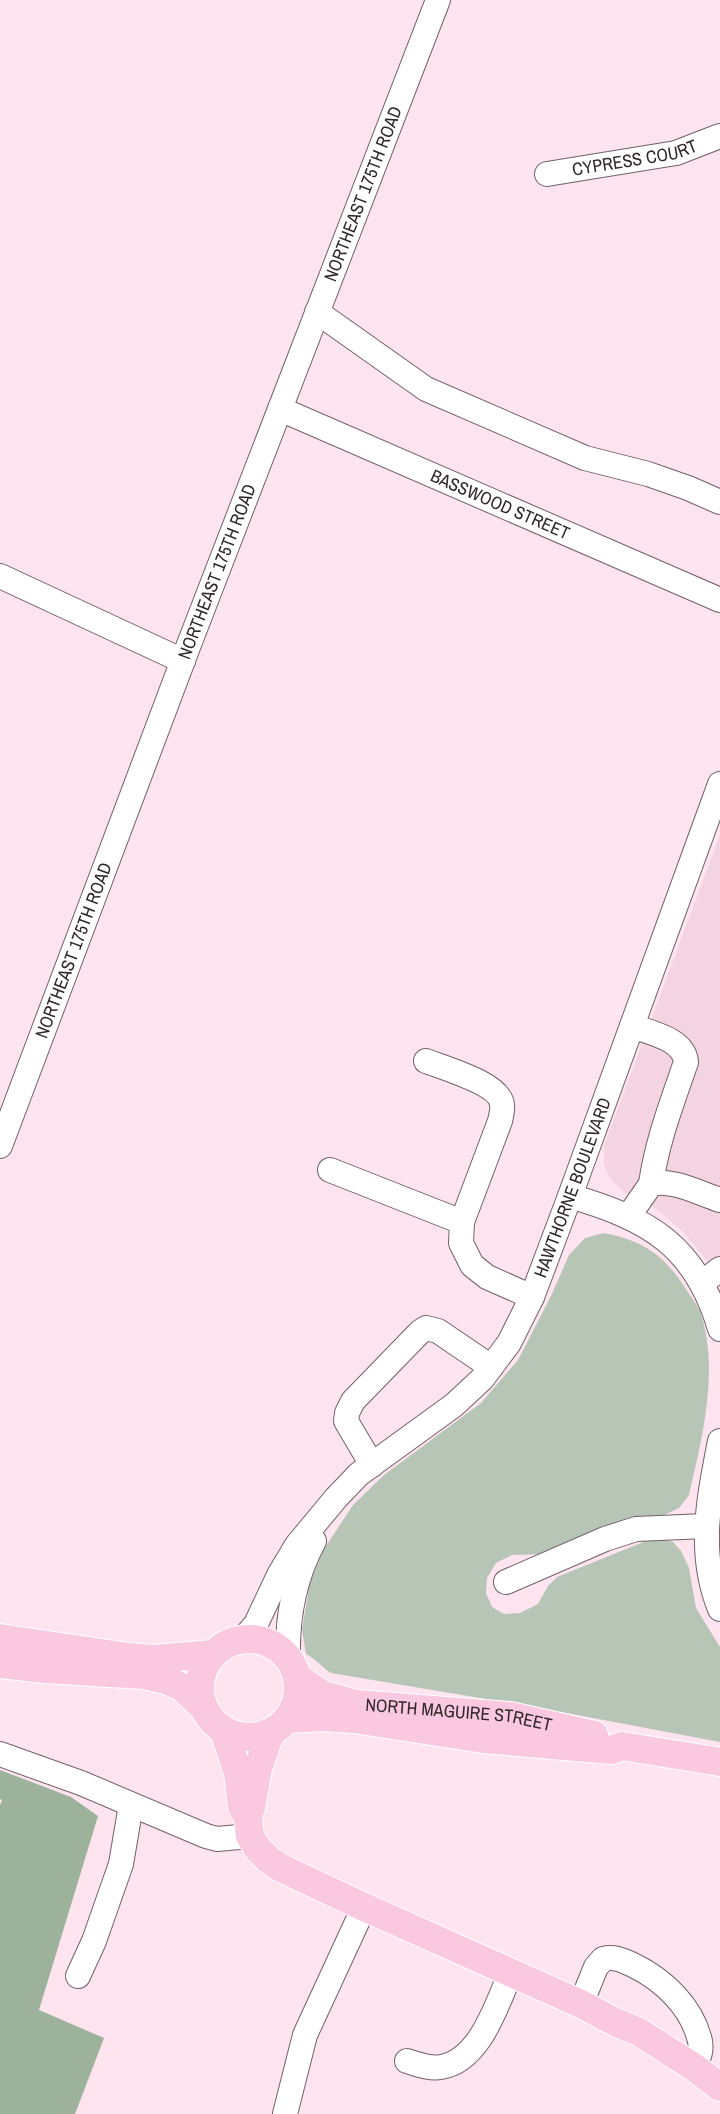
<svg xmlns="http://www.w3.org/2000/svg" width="720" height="2114" viewBox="0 0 720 2114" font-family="'Archivo Narrow',sans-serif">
	<rect width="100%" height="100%" fill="#fde4ee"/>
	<path fill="#f4d4e1" d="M720 835V1285L705 1258 682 1231 655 1208 626 1194 612 1181 604 1166V1146Z"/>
	<path fill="#b7c5b6" d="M604 1233C641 1240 663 1254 684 1286 689 1294 696 1303 700 1311 720 1369 702 1438 689 1495L679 1508 664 1515 636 1517 547 1554 512 1555 496 1563 487 1578 486 1593 492 1607 504 1614 520 1613 538 1604 548 1586 557 1577 646 1541 659 1538 673 1542 681 1551 689 1568 696 1608 720 1647V1742L540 1708 331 1673C322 1667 316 1659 306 1654L302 1630 310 1582 324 1549 353 1505 384 1475 481 1403 518 1360 551 1296 569 1255 585 1238Z"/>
	<path fill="#9cb29a" d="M0 1770 71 1797 98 1816 39 2010 104 2038 75 2114H0V1805L2 1800 0 1799Z"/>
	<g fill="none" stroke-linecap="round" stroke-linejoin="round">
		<defs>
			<g id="minor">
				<path id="s1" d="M547 174 676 153 720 136"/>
				<path d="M317 312 426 389 585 458 648 474 688 488 720 502"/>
				<path id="s2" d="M280 409 720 600"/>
				<path d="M0 576 183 661"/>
				<path d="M632 1026C651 1033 684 1039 686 1062 672 1103 657 1141 651 1184"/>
				<path d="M426 1061C444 1068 501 1084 502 1105 503 1110 501 1116 500 1121L462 1222 461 1243 472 1265 487 1277 532 1297"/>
				<path id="s3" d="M0 1146 188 647 438 0"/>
				<path d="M330 1170 462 1222"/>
				<path d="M570 1196C649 1219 696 1246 720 1329"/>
				<path d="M628 1217 651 1184C671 1178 701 1194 720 1200"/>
				<path d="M702 1283 720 1269"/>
				<path d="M720 1441C709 1498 697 1553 720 1609"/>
				<path d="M372 1465 346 1421 347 1413 353 1401 420 1332 426 1328 438 1331 491 1367"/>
				<path d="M506 1582 605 1539 636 1529 706 1526"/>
				<path id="s4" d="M243 1639 256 1624 279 1575 297 1545 336 1498 359 1474 454 1405 482 1379 509 1343 532 1297 570 1196 720 784"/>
				<path d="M288 1657C287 1615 294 1578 314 1541"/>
				<path d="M0 1754 81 1783 206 1836 217 1839 250 1836"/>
				<path d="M78 1976 94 1941 121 1864 131 1805"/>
				<path d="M581 2004 596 1967 603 1959C614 1956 622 1960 633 1965 664 1980 692 2007 700 2041 702 2051 698 2059 695 2068"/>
				<path d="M407 2061C417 2064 429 2069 441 2067 480 2061 497 2004 511 1972"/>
				<path d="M285 2114 305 2035 364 1907"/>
			</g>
			<g id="major">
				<path d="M0 1638 128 1657 154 1659 213 1654"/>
				<circle cx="249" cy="1688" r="49"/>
				<path d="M0 1664 44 1669 144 1675 166 1680 182 1687 202 1706"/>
				<path id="s5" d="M297 1677 323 1695 357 1704 510 1716 594 1735"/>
				<path d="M288 1719 323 1717 354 1719 483 1739 611 1750 622 1746 720 1762"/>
				<path d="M224 1731 238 1773 242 1807 248 1817 250 1836 258 1849 269 1860 281 1868 364 1907 581 2004 615 2022 639 2032 695 2068 720 2087"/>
				<path d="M251 1808 258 1768 270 1734"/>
			</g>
		</defs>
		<use href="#minor" stroke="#746068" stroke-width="26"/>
		<use href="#major" stroke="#fff" stroke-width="30"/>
		<use href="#minor" stroke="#fff" stroke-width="24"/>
		<use href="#major" stroke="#fac9df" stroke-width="28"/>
	</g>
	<g text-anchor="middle" stroke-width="4" stroke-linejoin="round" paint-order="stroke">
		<g font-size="18" fill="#31282c" stroke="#fde4ee">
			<text dy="6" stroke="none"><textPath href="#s1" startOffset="89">CYPRESS COURT</textPath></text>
			<text dy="6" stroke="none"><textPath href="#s3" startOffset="1019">NORTHEAST 175TH ROAD</textPath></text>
			<text dy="6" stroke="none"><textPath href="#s2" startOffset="240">BASSWOOD STREET</textPath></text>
			<text dy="6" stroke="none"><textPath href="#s3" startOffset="614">NORTHEAST 175TH ROAD</textPath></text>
			<text dy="6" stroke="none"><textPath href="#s3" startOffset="209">NORTHEAST 175TH ROAD</textPath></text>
			<text dy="6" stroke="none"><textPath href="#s4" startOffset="572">HAWTHORNE BOULEVARD</textPath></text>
			<text dy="6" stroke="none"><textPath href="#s5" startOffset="169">NORTH MAGUIRE STREET</textPath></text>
		</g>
	</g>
</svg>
